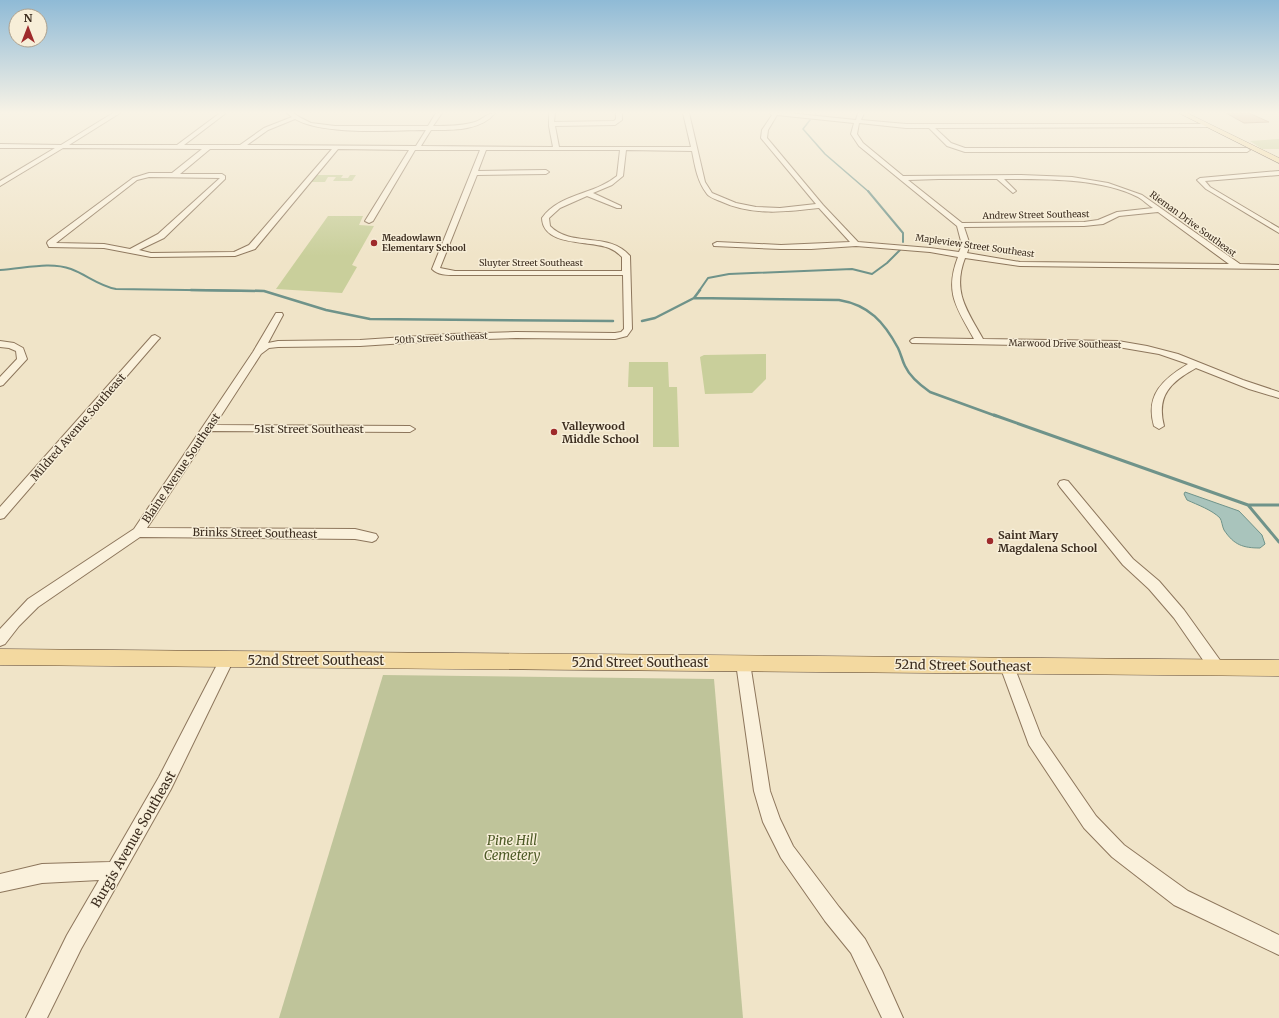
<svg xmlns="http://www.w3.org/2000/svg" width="1279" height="1018" viewBox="0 0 1279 1018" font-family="Merriweather,serif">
	<rect width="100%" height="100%" fill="#f0e4c8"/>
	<path fill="#c9cf9b" d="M1279 139V149H1262L1250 141Z
		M315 175H343L341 178H348L350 175H356L352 181H333L336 177H328L325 182H310Z
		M328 216H363L359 225 374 226 352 265 357 267 342 293 276 289Z
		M766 354V379L752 393 705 394 700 357 704 355Z
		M629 362H668L669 387H677L679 447H653V387H628Z"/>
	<path fill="#bfc49a" d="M383 675 714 679 743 1018H279Z"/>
	<path fill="#a9c4bc" stroke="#6f938a" d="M1185 492 1239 511 1262 535 1265 544 1260 548C1243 548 1234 545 1224 530 1222 526 1222 521 1220 518 1212 510 1198 505 1187 500L1184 494Z"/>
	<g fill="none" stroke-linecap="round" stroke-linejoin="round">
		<path stroke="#6f938a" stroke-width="1.5" d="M815 115 817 113
			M810 120 803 129 825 154 869 192"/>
		<path stroke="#6f938a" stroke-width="2" d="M868 191 903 233V242
			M0 270C23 269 49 261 71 269 87 275 99 286 116 289L264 291
			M699 291 708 278 729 274 852 269 872 274 887 263 900 250"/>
		<path stroke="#6f938a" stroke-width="2.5" d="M191 290 264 291 326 310 370 319 613 321
			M694 298 839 300C869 305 884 322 898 348 901 354 902 360 905 366 910 377 920 385 930 392L996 416
			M642 321 655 318 694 298 700 290"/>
		<path stroke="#6f938a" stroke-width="3" d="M994 415 1248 505H1279
			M1248 505 1279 542"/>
	</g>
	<path fill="#cf9f7d" stroke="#8d5f41" d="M1226 113H1249L1269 122 1244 123Z"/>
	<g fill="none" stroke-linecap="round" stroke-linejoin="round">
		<defs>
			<path id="minor" d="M113 113H120L69 145H177L220 113H226L184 145H240L264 128 292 117 287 113H293L301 118 311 123 335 126H428L436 113H442L433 126C447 126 462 126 475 122 482 120 487 113 495 113 481 131 452 130 431 130L421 146 553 147 549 126V113H555L554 122 614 121 616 119V113H622V120L615 125 555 126 559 147H691L683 113H689L705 182 712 193 736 203 756 207 780 208 816 204 761 138 762 130 772 115 769 113H788L856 120 858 113H864L861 120 906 124H1207L1209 125V127L935 128 951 143 965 148H1247L1250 150 1247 152H965L947 146 929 128H906L859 123 857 134 863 143 903 176 1021 175 1072 177 1108 183 1142 195 1240 264 1279 265V269L1020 266 965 258C952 292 967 310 983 339L1118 341 1147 346 1178 354 1243 380 1279 392V398L1249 389 1196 368C1171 382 1156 395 1164 426L1159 429 1154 426C1145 395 1163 379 1188 364L1159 354 1118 347 912 343 910 341 912 339 915 338 974 339C957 308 944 293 958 257L930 252 856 246 811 249H781L714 246 713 244 717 242 781 245 850 242 819 208C785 212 752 216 720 201 715 199 709 197 707 194 697 181 695 166 692 151L626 150 623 176 612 185 593 193 621 206V208H617L587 196 560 208 549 218 550 226C571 248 609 231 630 256L632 329 627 336 615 339 516 338 451 340 360 346 278 347 269 348 261 354 215 425 410 426 415 429 410 432 211 431 147 528 355 529 376 534 378 537 376 540 372 542 355 539 140 537 38 607 19 626 5 644 0 646V629L28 599 134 529 253 352 276 313H282L283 315 268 343 278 341 360 340 451 334 516 332 615 333 621 332 624 329 623 275H455C446 275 438 275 432 269L480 150H415L373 221 369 223 365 221 409 150 338 149 255 249 235 256 151 257 104 248 49 247 47 243 48 241 133 178 149 173H172L202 149 63 148 0 186V181L55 148H0V144L61 145ZM777 115 854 123 851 134 859 146 957 226 962 245 959 252 930 248 858 242 823 205 767 138 768 130ZM295 119C325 136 391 130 426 130L416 146 247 145 268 130ZM210 149H332L249 245 234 252 151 253 139 250 164 238 225 179V176L222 174H180ZM486 150H620L617 176C594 195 560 193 542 218 543 247 590 240 609 248 614 250 618 253 622 257V271H455L440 268 477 175 546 174 549 172 546 170 478 171ZM149 177 220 178 158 234 130 249 104 244 56 243 137 180ZM939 179H997L1013 193 1016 191 1004 179C1045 179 1101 178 1138 197 1143 200 1148 205 1153 208L1117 212 1098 220 1084 222 962 223 908 180ZM1158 212 1229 264 1020 262 967 253 970 245 964 227 1084 226 1103 224 1119 216Z
				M1279 171V175L1205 181 1210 187 1279 228V233L1206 189 1197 180 1200 178Z
				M155 335 160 338 158 340 4 518 0 519V507L152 336Z
				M0 341 14 343 23 348 27 359 3 385 0 386V377L17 359 16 351 9 348 0 347Z
				M1064 480 1068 481 1133 559 1159 581 1184 610 1222 663 1224 668 1222 673 1217 674 1212 673 1174 618 1149 589 1123 565 1060 487 1058 484 1060 481Z
				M227 653 232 655 234 659 171 789 81 949 47 1018H26L67 935 99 880 42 883 0 892V874L42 864 110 862 159 777 222 655Z
				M743 657 748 659 750 663 770 791 780 819 793 846 839 907 865 939 882 971 903 1018H882L851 953 825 921 781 858 763 822 754 791 736 663 738 659Z
				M1007 660 1012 662 1014 666 1041 736 1096 816 1124 845 1188 891 1279 935V955L1174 905 1112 857 1084 828 1029 745 1000 666 1002 662Z"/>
			<path id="major" d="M1179 113H1187L1279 158V163Z
				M0 649 1279 660V676L0 665Z"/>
		</defs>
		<use href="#minor" stroke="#8d765c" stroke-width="2"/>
		<use href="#major" stroke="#5b4430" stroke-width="1"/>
		<use href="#minor" fill="#faf1dc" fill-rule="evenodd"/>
		<use href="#major" fill="#f3d9a0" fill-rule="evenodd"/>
	</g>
	<linearGradient id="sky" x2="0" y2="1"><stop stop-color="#8fbad6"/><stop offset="0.44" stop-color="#f8f3e6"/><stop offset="1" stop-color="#f8f3e6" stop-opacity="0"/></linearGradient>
	<rect width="1279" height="256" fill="url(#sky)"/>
	<g fill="#9e2a2b" stroke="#f7eed8" stroke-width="1.5">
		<circle cx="374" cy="243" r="4"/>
		<circle cx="554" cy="432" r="4"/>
		<circle cx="990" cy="541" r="4"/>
	</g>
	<g text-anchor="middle" stroke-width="3" stroke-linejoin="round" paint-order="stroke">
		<g font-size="9" fill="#3d2e20" stroke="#f7eed8">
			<text transform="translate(1036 215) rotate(-1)" y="3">Andrew Street Southeast</text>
			<text transform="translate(1193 224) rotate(36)" y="3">Rieman Drive Southeast</text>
			<text transform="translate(975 246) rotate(8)" y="3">Mapleview Street Southeast</text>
			<text x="531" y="266">Sluyter Street Southeast</text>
			<text transform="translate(441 338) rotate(-3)" y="3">50th Street Southeast</text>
			<text transform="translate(1065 344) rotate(1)" y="3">Marwood Drive Southeast</text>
		</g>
		<g font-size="9" font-weight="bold" fill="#3d2e20" stroke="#f7eed8" text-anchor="start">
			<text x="382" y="241">Meadowlawn<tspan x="382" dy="10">Elementary School</tspan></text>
		</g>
		<g font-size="11" font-weight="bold" fill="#3d2e20" stroke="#f7eed8" text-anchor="start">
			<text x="562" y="430">Valleywood<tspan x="562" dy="13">Middle School</tspan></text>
			<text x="998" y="539">Saint Mary<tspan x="998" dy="13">Magdalena School</tspan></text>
		</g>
		<g font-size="11" fill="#3d2e20" stroke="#f7eed8">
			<text transform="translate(78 427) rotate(-49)" y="4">Mildred Avenue Southeast</text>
			<text x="309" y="433">51st Street Southeast</text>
			<text transform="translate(181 468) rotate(-56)" y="4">Blaine Avenue Southeast</text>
			<text transform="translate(255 533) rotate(1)" y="4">Brinks Street Southeast</text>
		</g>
		<g font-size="13" fill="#3d2e20" stroke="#f7eed8">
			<text x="316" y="665">52nd Street Southeast</text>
			<text x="640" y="667">52nd Street Southeast</text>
			<text transform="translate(963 665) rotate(1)" y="5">52nd Street Southeast</text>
			<text transform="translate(133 839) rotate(-60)" y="5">Burgis Avenue Southeast</text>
		</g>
		<g font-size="13" font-style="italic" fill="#4d5a26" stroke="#f7eed8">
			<text x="512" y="845">Pine Hill<tspan x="512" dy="15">Cemetery</tspan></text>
		</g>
	</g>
	<g transform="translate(28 28)"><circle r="19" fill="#f7eed8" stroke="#ada18e"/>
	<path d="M0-3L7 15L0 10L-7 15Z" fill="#9e2a2b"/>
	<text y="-6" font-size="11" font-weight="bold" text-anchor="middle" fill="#3d2e20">N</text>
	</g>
</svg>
